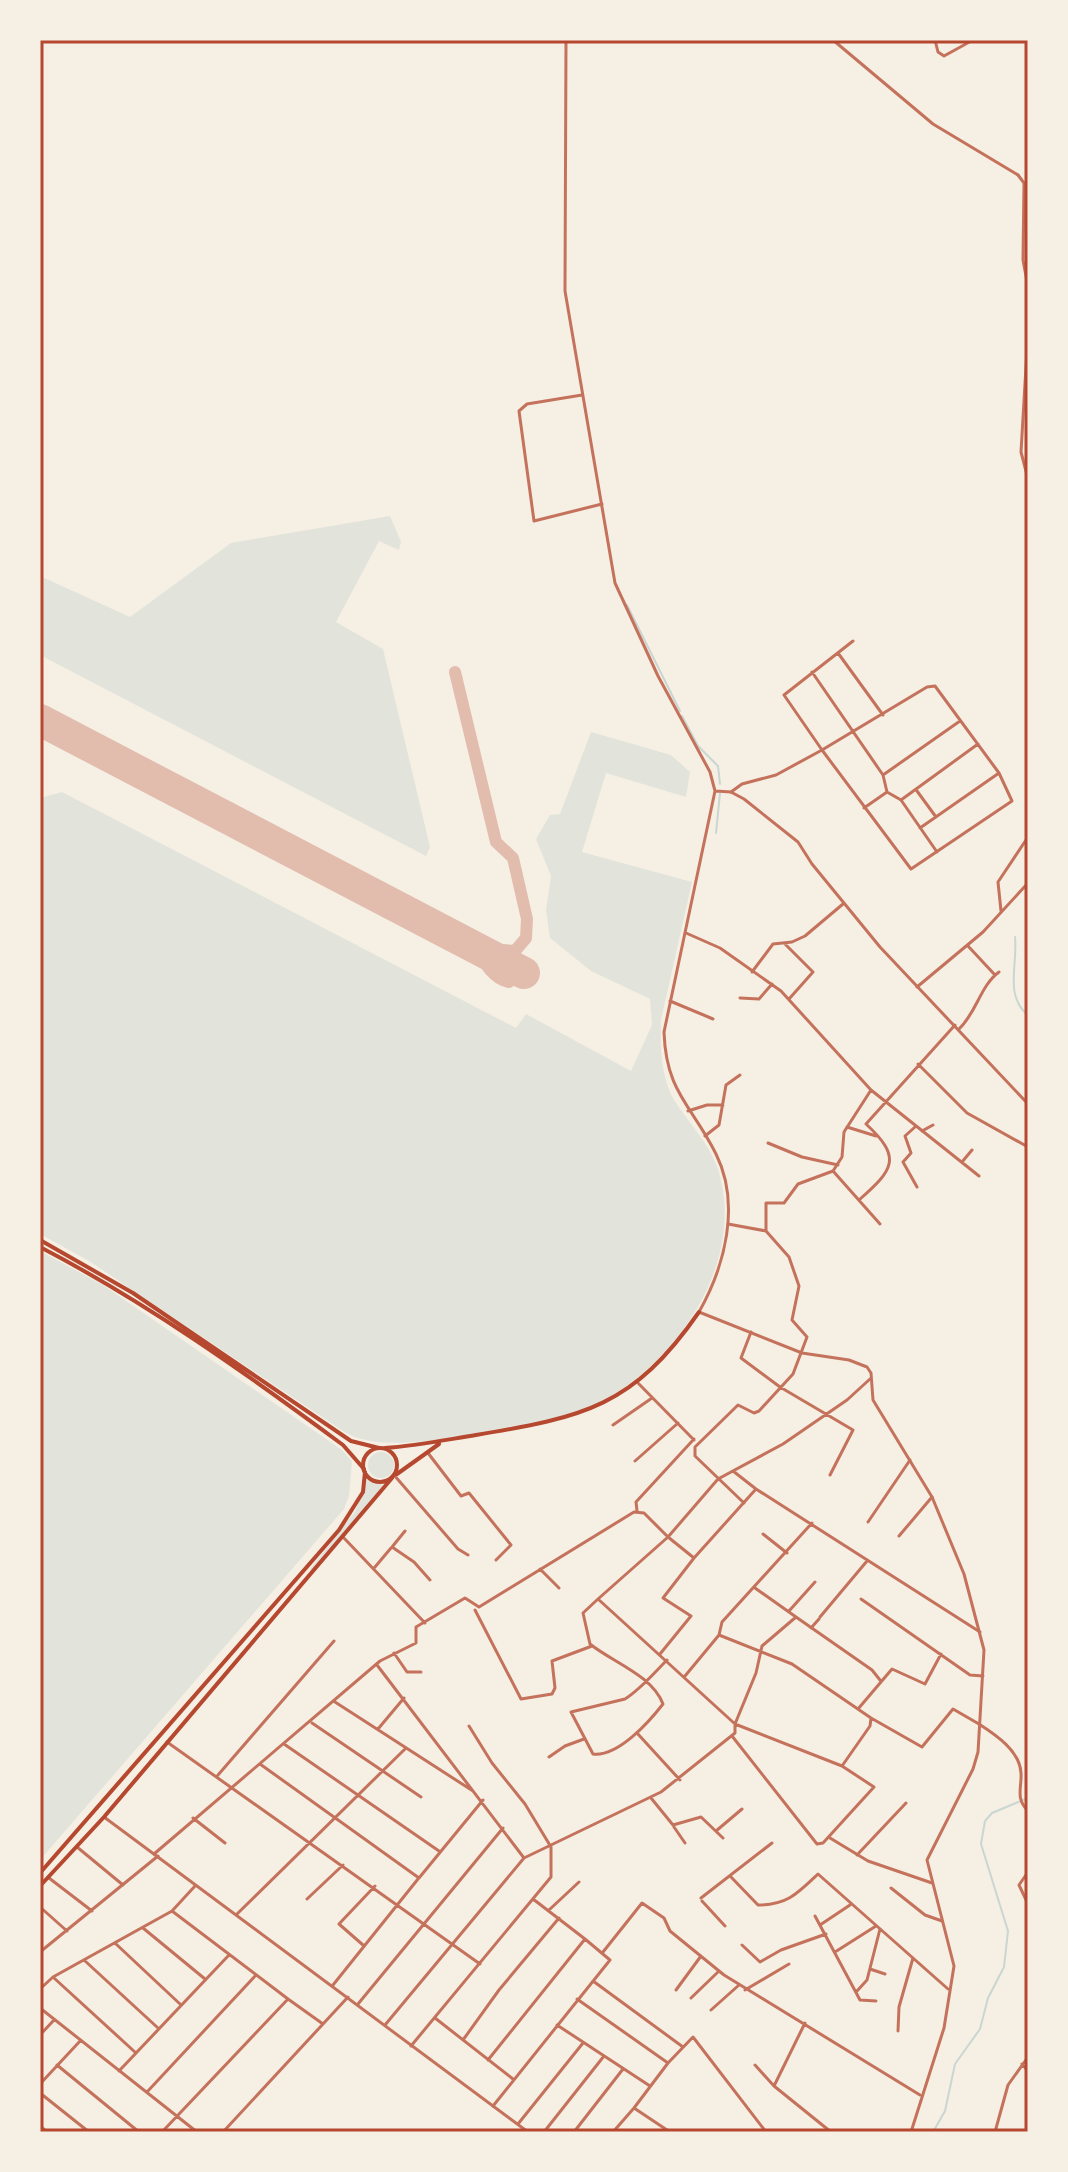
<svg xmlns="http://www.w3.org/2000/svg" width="1068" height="2172" viewBox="0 0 1068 2172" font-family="'Noto Serif',serif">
	<rect width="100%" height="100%" fill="#f6efe4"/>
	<path fill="#e2e4dc" d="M390 516 401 542 399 550 379 541 336 622 383 649 430 847 426 856 40 655V576L130 617 231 543Z
		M591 732 671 755 690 772 686 797 606 773 582 852 692 882 661 1020C660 1047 661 1080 676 1103 691 1126 709 1143 718 1169 746 1258 682 1356 606 1399 581 1412 553 1419 525 1424 477 1432 389 1456 346 1433L89 1261 40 1234V798L62 792 516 1028 526 1014 631 1071 652 1025 650 999 591 971 550 938 546 910 551 876 536 839 550 815 560 814Z
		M40 1251 103 1285 342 1450 352 1461 349 1496 344 1509 40 1860Z
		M368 1465a13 13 0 1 1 26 0a13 13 0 1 1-26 0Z
		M367 1479 383 1485 313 1571 310 1569 355 1512Z"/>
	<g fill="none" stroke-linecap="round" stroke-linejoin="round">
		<path stroke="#c9d6d2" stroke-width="2" d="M627 605 680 711
			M682 716 698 746 718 766 720 784
			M716 833 720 793
			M1015 937C1018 964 1004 996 1028 1015
			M933 2132 945 2111 955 2064 980 2029 988 1998 1004 1967 1008 1931 981 1844 985 1821 992 1813 1028 1798"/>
		<path stroke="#e2bdae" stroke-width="12" d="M455 672 496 842 513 858 527 919 526 938 515 951 476 948
			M40 732 56 730
			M476 948C484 962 493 979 509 982L520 971 519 963 509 953"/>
		<path stroke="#e2bdae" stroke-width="32" d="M40 720 524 973"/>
		<path stroke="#c5725c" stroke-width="3" d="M833 40 933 124 1018 175
			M935 40 938 52 944 56 973 40
			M582 395 527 404 519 411 534 521 602 504
			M838 653 883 715
			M812 672 883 775
			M935 686 999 773 1012 801 911 869 822 750 927 687Z
			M917 791 936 817
			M731 792 742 784 776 775 822 750 784 695 853 641
			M887 792 883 775 960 721
			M901 800 978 744
			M864 808 887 792 901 800 937 852
			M920 828 999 773
			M686 933 720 948 781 991 871 1090 979 1176
			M785 944 813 972 789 999
			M968 946 995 975
			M752 972 773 944 792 942 805 936 843 904
			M740 998 759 999 772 984
			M670 1001 713 1019
			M959 1029C977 1012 980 986 999 972
			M918 1064 967 1113 1028 1147
			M688 1111 707 1105H723
			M847 1127 876 1136
			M915 1127 905 1136 911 1153 903 1162 917 1187
			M922 1131 933 1125
			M705 1136 719 1125 726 1085 740 1075
			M768 1143 802 1157 838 1165
			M962 1162 972 1150
			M833 1171 842 1157 844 1132 871 1090
			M859 1200C893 1170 903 1158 866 1124L955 1025
			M728 1224 766 1231 789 1257 799 1286 792 1320 807 1337 793 1374 759 1411 754 1413 738 1405 695 1447V1456L744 1503
			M766 1231V1203H784L798 1184 833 1171 880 1224
			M751 1332 741 1358 780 1387 853 1430 830 1475
			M638 1383 694 1440
			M613 1425 652 1398
			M428 1453 461 1496 469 1493 511 1545 496 1560
			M635 1461 678 1423
			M733 1471 756 1489 980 1632
			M394 1475 458 1549 468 1555
			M756 1489 694 1558 668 1537 718 1479 783 1444 847 1400 870 1379
			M637 1511 636 1502 694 1439
			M868 1522 910 1460
			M405 1531 392 1547 414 1562 430 1580
			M763 1534 787 1553
			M899 1536 932 1497
			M343 1537 425 1623
			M375 1567 391 1548
			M540 1569 559 1588
			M755 1588 796 1617 762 1646 756 1673 735 1724 842 1766
			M861 1599 970 1675 983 1676
			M475 1610 521 1699 552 1694 555 1688 552 1661 592 1646
			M789 1611 815 1582
			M796 1617 872 1670 880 1680
			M820 1617 867 1561
			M811 1628 819 1619
			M719 1635 792 1664 871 1718 870 1726 842 1766 874 1787 823 1843 817 1844 732 1736
			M394 1653 407 1672H421
			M660 1654 691 1616 663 1598 694 1558
			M377 1665 524 1858
			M685 1676 719 1635 722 1622 812 1523
			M335 1702 473 1791
			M858 1709 892 1669 925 1684 941 1654
			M871 1718 922 1747 953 1709 979 1724
			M312 1723 421 1797
			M378 1729 404 1698
			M637 1733 680 1780
			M167 1742 480 1964
			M284 1744 439 1851
			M549 1757 565 1746 584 1739
			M260 1764 419 1878 483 1800
			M218 1775 334 1641
			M651 1798 673 1825 701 1817 723 1838
			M193 1818 225 1843
			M674 1827 685 1843
			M716 1831 742 1809
			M830 1838 868 1861 932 1883
			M77 1847 123 1885
			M154 1854 380 1661 416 1643V1627L465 1598 479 1607 634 1512 644 1513 668 1537 598 1599
			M857 1855 906 1803
			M1028 1872 1019 1885 1028 1904
			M731 1877 758 1905C787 1905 797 1894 818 1874L948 1989
			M49 1878 92 1911
			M891 1888 925 1915 942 1921
			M701 1898 772 1843
			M307 1899 343 1865
			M702 1901 725 1926
			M40 1907 67 1931
			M549 1910 579 1882
			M172 1911 195 1886
			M237 1914 406 1748
			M815 1916 860 2000 876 2001
			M820 1925 850 1905
			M143 1928 205 1979
			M116 1944 180 2004
			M363 1945 339 1924 375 1886
			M742 1945 760 1962 781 1950 826 1934
			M40 1952 158 1856
			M603 1952 642 1903 664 1918 670 1931 724 1975 920 2095
			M835 1952 876 1926
			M84 1960 158 2028
			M870 1969 885 1974
			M54 1978 136 2053
			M593 1981 683 2047
			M333 1985 418 1879
			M40 1989 53 1977 172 1911 288 1999
			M676 1990 701 1956
			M745 1990 789 1964
			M857 1991 867 1980 880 1929
			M691 1998 719 1971
			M577 1999 668 2063
			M358 2004 503 1828
			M40 2008 197 2132
			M711 2010 739 1985
			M435 2018 513 2079
			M385 2025 524 1858 661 1792 735 1733V1724L598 1599 583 1613 590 1644C612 1662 652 1675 663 1704 649 1722 618 1757 593 1754L571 1712 625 1699C641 1689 654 1673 667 1660
			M557 2025 650 2086
			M898 2031 899 2007 913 1958
			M40 2035 54 2020
			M463 2040 499 1990 559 1918
			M411 2046 551 1877V1847L525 1804 492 1763 469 1726
			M488 2060 585 1939 533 1899
			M1022 2064 1028 2071
			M57 2065 139 2132
			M755 2065 774 2086 831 2132
			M119 2071 229 1955
			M40 2084 81 2040
			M774 2086 805 2023
			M147 2092 256 1975
			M40 2093 89 2132
			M493 2106 610 1960 585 1939
			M634 2108 668 2063 693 2037 766 2132
			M518 2124 583 2043
			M40 2126 47 2132
			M162 2132 288 1999 323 2024
			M223 2132 348 1997
			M544 2132 604 2056
			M574 2132 623 2069
			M613 2132 634 2108 670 2132
			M995 2132 1008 2085 1028 2057"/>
		<path stroke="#c5725c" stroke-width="3" d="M566 40 565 291 615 583 658 676 710 772 715 791 664 1032C666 1093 692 1105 716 1154 741 1204 725 1266 699 1312L802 1353 849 1360 867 1367 871 1373 873 1400 932 1497 964 1574 984 1650 978 1752 973 1769 927 1860 954 1966 944 2028 911 2132
			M1018 175 1024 183 1023 260 1028 287
			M1028 332 1021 452 1028 479
			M716 791 731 792 744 799 798 842 812 864 880 947 1028 1104
			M1001 911 998 882 1028 837
			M917 987 983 932 1028 883
			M979 1724C996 1735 1020 1751 1021 1773 1022 1788 1015 1798 1028 1811
			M104 1817 528 2132"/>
		<path stroke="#b5482f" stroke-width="4" d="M40 1240 133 1293 351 1441 379 1448
			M40 1247C146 1302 247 1374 343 1445L364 1469"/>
		<path stroke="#b5482f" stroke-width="4" d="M363 1465a17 17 0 1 1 34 0a17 17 0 1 1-34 0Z
			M385 1448C416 1446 445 1440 476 1435 584 1417 633 1407 699 1312
			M397 1474 439 1444
			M40 1873 339 1530 363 1492 365 1472
			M40 1886 104 1817 392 1478"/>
	</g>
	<rect width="1068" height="2172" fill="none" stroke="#f6efe4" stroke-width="84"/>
	<rect x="42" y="42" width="984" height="2088" fill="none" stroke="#b5482f" stroke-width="3"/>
</svg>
